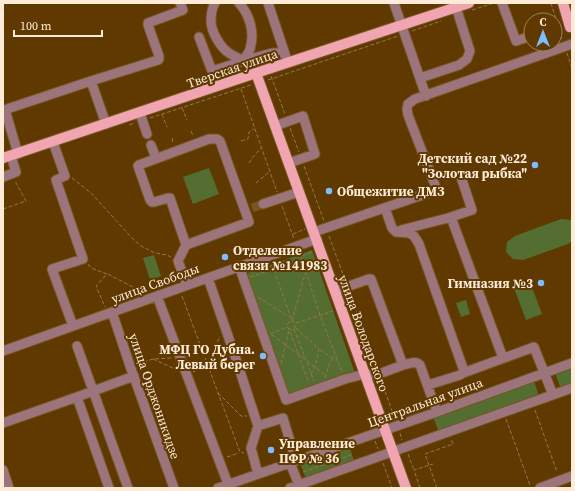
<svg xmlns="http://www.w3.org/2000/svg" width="575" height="491" viewBox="0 0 575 491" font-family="'Source Serif 4',serif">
	<rect width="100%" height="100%" fill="#5f3900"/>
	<path fill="#536e30" d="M209 168 219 194 193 204 183 177Z
		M561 219 571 220 572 222V241L568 244 523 260 513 259 506 252 507 242 515 236Z
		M312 250 355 373 290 396 245 274Z
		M154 255 161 276 150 280 143 258Z
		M530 282 542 314 526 320 514 288Z
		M466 300 470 314 461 317 456 303Z
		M572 367V385L561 389 555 373Z
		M534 380 539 397 439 432 433 417Z
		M349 446 355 463 306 479 300 463Z"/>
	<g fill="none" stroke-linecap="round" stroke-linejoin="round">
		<path stroke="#775421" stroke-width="9" stroke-dasharray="9 4.5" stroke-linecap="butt" d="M252 208 263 204"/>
		<defs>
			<path id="minor" d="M215 3C212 8 211 15 211 21 211 32 221 48 229 53 233 56 239 58 243 61L272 53H284
				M268 3 286 57
				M394 3 426 96
				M502 3 516 41 531 36
				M199 37 212 71 243 61C245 57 249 53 250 49 255 33 250 15 239 3
				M420 78 459 65 467 59 470 51 456 7
				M140 113 147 134
				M106 124 91 81 158 60 159 59V56L148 25V23L183 10 180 3
				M275 126 303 116 315 154 289 163
				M53 142 65 176 56 180 83 259 52 269 73 326
				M151 145 156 158
				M18 154 6 113 7 109 91 81
				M3 177 16 172 11 156
				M263 204 299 192
				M385 208 392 228 396 232 409 233 414 236 419 244 464 371 463 373 460 375 428 385
				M448 218 472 210 460 174
				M401 230 448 218 452 220 503 358
				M314 232 431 192 434 189 435 185 408 115 407 109 408 104 415 99 572 44
				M186 245 170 198H168L154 202H152L150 200 138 166 139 165 209 139H217L220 141 249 222 186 245 178 261 187 285
				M239 266 286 400 345 379 365 374H379L403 365 371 279H369L335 291
				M208 278 235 356 258 426 283 418 296 461
				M157 296 228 484
				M112 312 130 366 174 488
				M77 346 128 488
				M3 351 317 239
				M403 365C409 364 415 360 420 365L437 412
				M463 373 534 347 553 395
				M77 397 109 488
				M3 423 77 397 134 376
				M258 426 251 448 258 474
				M290 463 299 485
				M3 470 9 488
				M218 488 437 412 572 363
				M290 488 572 388
				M540 488 572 476"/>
			<path id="major" d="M563 3 570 27H572
				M256 73 406 488
				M3 158 256 73 469 3"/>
		</defs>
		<use href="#minor" stroke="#785623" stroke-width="11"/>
		<use href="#major" stroke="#785623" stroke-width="12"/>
		<path stroke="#957649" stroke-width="1" stroke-dasharray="4 2" stroke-linecap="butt" d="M551 3 562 39
			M472 10 494 3
			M412 31 441 21
			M567 53 572 69
			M271 76 285 114
			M268 80 398 36
			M241 89 277 192
			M182 108 187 120
			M162 114 167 127
			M150 118 251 85
			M129 125 135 123
			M290 128 299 152
			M191 131 193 136
			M172 138 173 143
			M241 141 248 139 249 132 254 129
			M249 163 253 157 261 148
			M304 166 324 221
			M72 178 91 193 132 238 141 246 155 253 167 255 171 257
			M256 183 269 172
			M282 206 294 239
			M3 209 26 201 15 181
			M293 234 305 229
			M329 236 345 280
			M302 260 320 315 342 372
			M88 264 91 268 107 274 96 286 105 307
			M274 270 292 321
			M108 274 144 293
			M250 277 302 260 301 256 312 252
			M350 294 376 366
			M182 296 240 452 244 453
			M258 297 289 317
			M292 321 305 274
			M296 323 333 311
			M296 328 319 349 315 367 311 374
			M289 329 293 330 295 328V323L293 321 289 322C287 324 286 327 289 329L309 383
			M294 329 314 381
			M270 334 287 327
			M272 335 305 359
			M320 350 337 361
			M153 359 177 370
			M307 361 325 375
			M138 364 153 359 172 358
			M208 364 220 336
			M281 364 289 330
			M193 372 208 365 227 359
			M325 378 330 362 335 356
			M381 380 395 419
			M218 393 241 416H247
			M535 410 557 472
			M506 419 531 488
			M400 433 402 440
			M375 441 378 449
			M336 454 339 462
			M408 454 414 470
			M227 457 239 453
			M383 463 392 488
			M303 472 351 455
			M245 488 248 487
			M420 488 414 470 433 464
			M437 488 425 454 453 444 451 438"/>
		<use href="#minor" stroke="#9b757b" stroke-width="9"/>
		<use href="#major" stroke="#f0a5b1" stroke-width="10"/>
	</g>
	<g fill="#7fbdfa" stroke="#5f3900" stroke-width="1.5">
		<circle cx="535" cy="165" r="4"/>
		<circle cx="329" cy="191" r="4"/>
		<circle cx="225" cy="257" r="4"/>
		<circle cx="541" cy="283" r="4"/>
		<circle cx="263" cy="356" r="4"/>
		<circle cx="271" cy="450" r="4"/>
	</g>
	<g text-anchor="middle" stroke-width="4" stroke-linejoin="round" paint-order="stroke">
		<g font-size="13" fill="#feecd9" stroke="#5f3900">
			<text transform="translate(232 68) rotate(-19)" y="5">Тверская улица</text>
			<text transform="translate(155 283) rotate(-20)" y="5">улица Свободы</text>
			<text transform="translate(364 333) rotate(70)" y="5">улица Володарского</text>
			<text transform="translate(155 396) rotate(71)" y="5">улица Орджоникидзе</text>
			<text transform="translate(425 402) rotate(-20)" y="5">Центральная улица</text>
		</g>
		<g font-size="13" font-weight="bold" fill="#feecd9" stroke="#5f3900" text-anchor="end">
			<text x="527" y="163">Детский сад №22<tspan x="527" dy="15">"Золотая рыбка"</tspan></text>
			<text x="337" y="196" text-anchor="start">Общежитие ДМЗ</text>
			<text x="233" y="255" text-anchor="start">Отделение<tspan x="233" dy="15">связи №141983</tspan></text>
			<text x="533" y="288">Гимназия №3</text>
			<text x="255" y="354">МФЦ ГО Дубна.<tspan x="255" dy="15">Левый берег</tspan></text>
			<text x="279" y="448" text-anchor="start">Управление<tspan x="279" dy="15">ПФР № 36</tspan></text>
		</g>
	</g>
	<rect width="575" height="491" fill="none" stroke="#feecd9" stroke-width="8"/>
	<g transform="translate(543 32)"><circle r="19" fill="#5f3900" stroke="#9f8157"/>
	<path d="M0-3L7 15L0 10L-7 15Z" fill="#7fbdfa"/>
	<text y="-6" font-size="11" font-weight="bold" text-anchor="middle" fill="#feecd9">С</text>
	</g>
	<path d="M14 30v6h88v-6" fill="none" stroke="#feecd9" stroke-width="2"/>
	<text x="20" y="30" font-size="12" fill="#feecd9" stroke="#5f3900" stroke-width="3" paint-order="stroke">100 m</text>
</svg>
